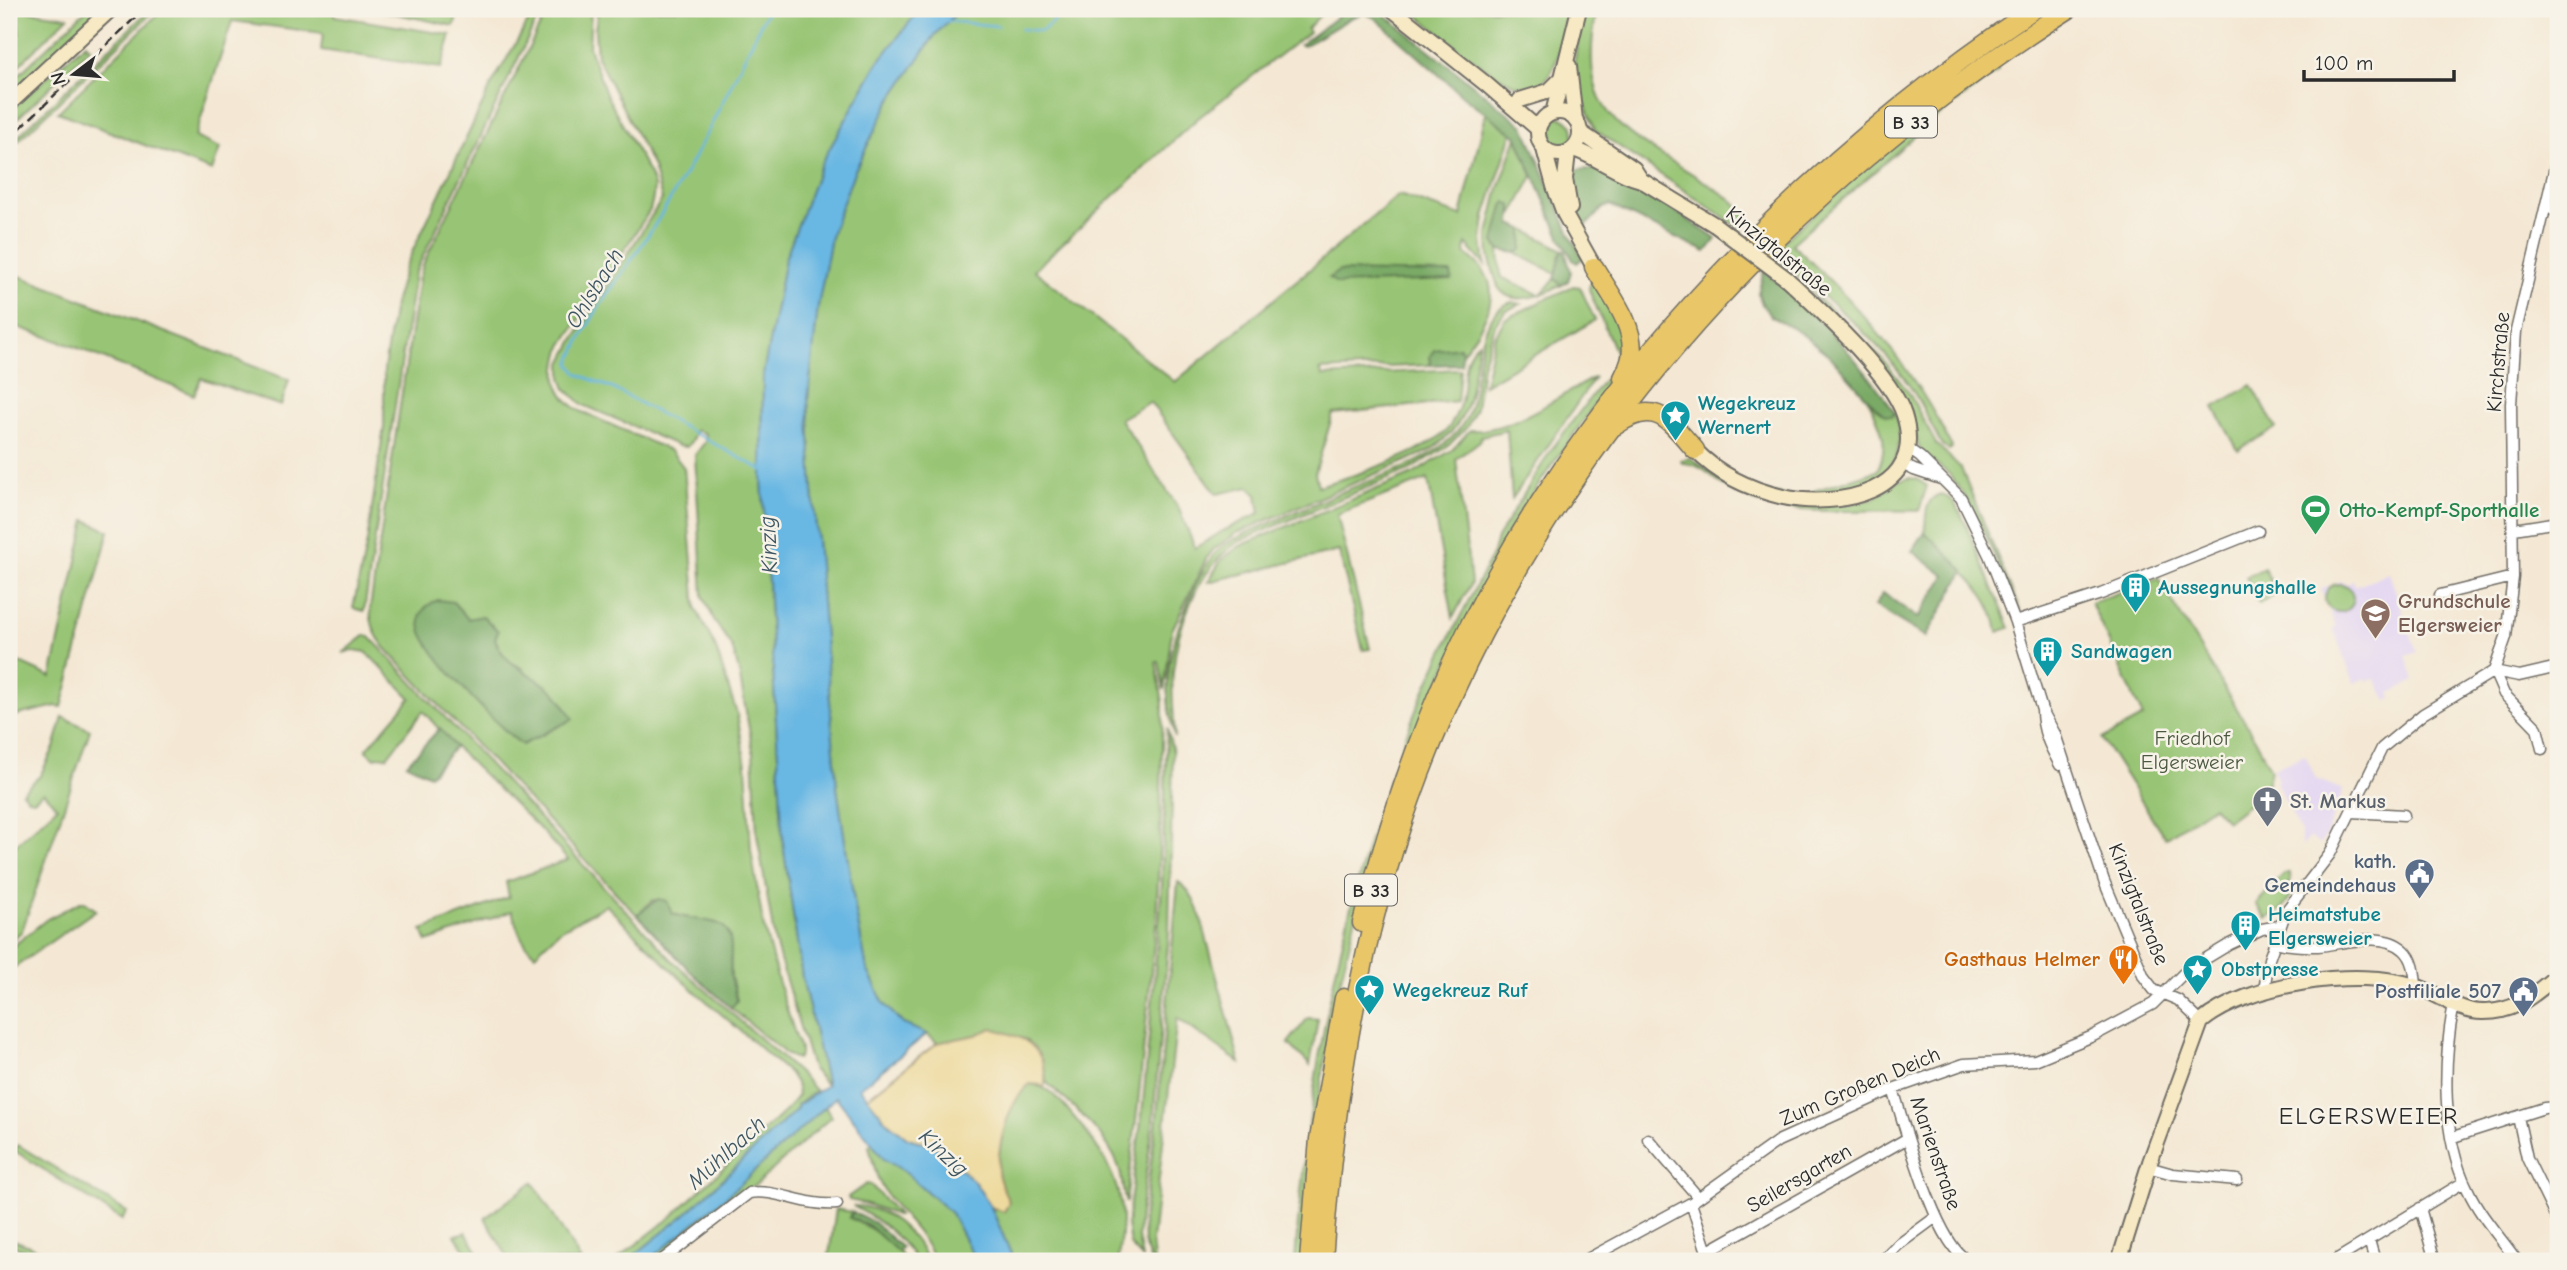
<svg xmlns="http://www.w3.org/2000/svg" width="2567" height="1270" viewBox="0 0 2567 1270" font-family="'Comic Neue',sans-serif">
	<rect width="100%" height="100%" fill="#f7f3e8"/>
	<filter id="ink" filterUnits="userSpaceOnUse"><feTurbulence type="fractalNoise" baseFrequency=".0143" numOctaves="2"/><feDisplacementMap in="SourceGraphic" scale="14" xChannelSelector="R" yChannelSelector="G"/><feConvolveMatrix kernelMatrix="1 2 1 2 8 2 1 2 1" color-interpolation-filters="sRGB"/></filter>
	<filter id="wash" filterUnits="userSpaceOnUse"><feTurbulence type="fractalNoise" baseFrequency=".00686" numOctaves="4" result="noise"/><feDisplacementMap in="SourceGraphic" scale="28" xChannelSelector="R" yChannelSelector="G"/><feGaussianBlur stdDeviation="1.57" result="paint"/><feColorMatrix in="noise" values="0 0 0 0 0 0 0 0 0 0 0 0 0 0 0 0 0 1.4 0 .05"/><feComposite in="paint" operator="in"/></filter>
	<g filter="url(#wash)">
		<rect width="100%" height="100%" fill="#f4e8d4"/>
		<path fill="#e2d4f3" d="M9 9H16L19 35 9 33Z
			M2389 573 2417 652 2406 656 2414 681 2391 693 2392 698 2387 701 2375 679 2367 681 2366 678 2354 683 2333 628 2336 626 2321 589 2341 581 2348 584 2353 581 2355 586Z
			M2305 755 2316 779 2343 790 2325 838 2320 844 2309 837 2304 845 2301 843V832L2276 782 2278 781 2273 769Z"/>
		<path fill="#98c574" stroke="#627850" stroke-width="2" fill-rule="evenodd" d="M16 9 68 17 9 75V54H12L13 34H19Z
			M87 9H102L9 96V84Z
			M150 9H156L9 150V145Z
			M163 9H335V16L451 35 441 68 321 50 323 33 232 21 195 137 220 148 212 171 58 112Z
			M374 9H459L454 26Z
			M526 9H542L415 273 364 611 353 608 367 542 384 427V369L394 304 405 267 492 84 534 12Z
			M548 9H591L589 47 606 94 650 175 654 186 653 198 650 210 562 346C553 374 553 393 580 411L671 451 684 468 696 609 715 646 737 714 746 765 751 850 763 924 782 995 800 1049V1055L797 1059 787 1055 731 1008 737 1000 731 977 730 940 717 923 678 917 672 913 667 901 653 900 637 915 389 652C376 638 371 627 370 608L419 278 424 262ZM453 602 468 619 483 616 497 631 495 639 506 660 524 669 420 615Z
			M598 9H920L877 64 821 164 785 259 763 375 762 478 783 843 802 977 827 1086 812 1068 775 943 757 835 753 751 739 672 732 647 715 622 703 596 695 455 705 442 706 434 696 430 692 440 687 447 679 446 583 405 566 389 562 378V363L575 338 662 199 653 167 597 57 595 30Z
			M960 9H1326L1307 29 1309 32 1197 119 1034 270 1175 382 1399 195 1461 216 1486 113 1512 133 1485 217 1482 240 1485 265 1466 244 1465 253C1472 259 1480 265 1485 273 1502 300 1479 332 1462 353L1459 347 1430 357V365L1320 370 1323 376 1460 369 1457 401 1333 414 1315 473 1318 486C1351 477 1423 454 1446 431 1452 424 1458 411 1461 402 1466 382 1460 356 1479 342 1469 390 1474 421 1429 451L1237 533 1214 549 1206 559 1172 630 1164 690 1159 662H1156L1163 703 1160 840 1156 923 1138 1104 1126 1203C1122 1191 1123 1178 1118 1165 1105 1132 1072 1106 1046 1082L1045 1070 1027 1040 992 1029 976 1035 937 1043 927 1034 903 1024 884 1004 867 969 855 908 837 788 813 490 808 399 818 306 832 232 854 172 888 104 935 35ZM1150 402 1217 494 1249 487 1257 495 1260 513 1223 531 1195 548 1179 509 1120 419Z
			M1410 9H1567C1561 31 1562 63 1545 80 1539 86 1528 88 1520 86 1492 80 1434 28 1410 9Z
			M1583 9H1597C1574 124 1629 131 1711 186 1725 195 1739 202 1745 218L1741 229 1595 130 1582 96H1574V64Z
			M86 43 90 48 9 127V111Z
			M1994 65 1998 71 1932 121 1792 244C1856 303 1915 368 1952 448L1949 450 1942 445C1931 426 1923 406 1911 388 1878 337 1818 291 1770 254L1864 168Z
			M1542 133a16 16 0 1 1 32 0a16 16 0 1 1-32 0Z
			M1517 137 1533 176 1513 214 1512 206 1494 242 1499 250 1501 277 1540 295 1555 279 1562 285C1544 294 1512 309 1498 287L1489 256 1488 234 1498 191Z
			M1523 229 1565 251 1560 253 1557 274 1515 253 1522 249Z
			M9 272 289 380 281 406 201 378 194 395 73 346 9 324Z
			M1591 279 1625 328 1627 358 1518 514 1505 537 1407 754 1369 862 1331 1020 1311 1148 1301 1261H1295C1308 1076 1343 893 1412 720 1435 663 1465 608 1493 553L1497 538 1551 450 1614 366 1615 351 1591 295 1589 289Z
			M1573 286 1580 287 1595 320 1484 385 1494 338 1505 319Z
			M1807 288 1846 323 1884 361 1909 393 1936 444 1961 468 2020 611 2014 604 1986 536 1965 496 1949 474 1924 454 1919 447 1910 411Z
			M1512 302 1521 304 1505 311 1495 325 1482 365 1476 408 1467 427 1447 447 1411 469 1240 541C1198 567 1177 626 1173 672 1171 694 1174 716 1175 737 1159 684 1171 639 1194 589 1201 574 1208 559 1221 548 1229 541 1239 537 1249 532 1282 518 1314 504 1347 490 1385 474 1438 461 1462 425 1485 394 1468 316 1512 302Z
			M1595 377 1512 499 1507 430 1481 436 1480 441 1456 459 1471 583 1453 618 1428 479 1337 514 1370 649 1363 650 1339 551 1208 582 1221 560 1240 546 1413 474 1452 450 1470 430C1508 434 1561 395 1595 377Z
			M2252 385 2276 428 2238 450 2214 407Z
			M1867 397 1877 409 1891 416 1895 413C1915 475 1859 498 1807 493L1877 471C1891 442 1880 425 1867 397Z
			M1690 458 1739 489 1849 504 1873 499 1898 481 1909 478 1917 479 1927 486 1919 511C1871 509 1821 515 1773 506 1760 503 1745 498 1733 492 1715 482 1704 463 1682 463L1681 460Z
			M1942 494 1953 501 1961 514 2010 628 1998 632C1991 585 1950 566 1925 532 1926 517 1924 497 1942 494Z
			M86 520 109 531 62 707 56 706 9 717V658L51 677Z
			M2264 568 2277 594 2259 604 2246 577Z
			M2158 578 2257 742 2271 770 2265 792 2227 821 2213 806 2165 838 2102 739 2143 717 2091 603Z
			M2325 598a14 14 0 1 1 28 0a14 14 0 1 1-28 0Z
			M366 635 370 637 673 961 801 1075 816 1091 797 1105 798 1109 686 1214 627 1261H615L671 1217 787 1109 798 1095 796 1083 791 1075 680 978 606 905 560 930 535 954C521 943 517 928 512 911L427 942 422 930 509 897 506 882 568 860 538 827 455 747 423 711 387 757 377 756 375 758 366 750 411 698 366 652 353 650 343 653Z
			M63 717 90 730 22 931 9 943V895L14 885 9 882V851L57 807 43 792 34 800 29 799 22 792 40 776 54 748Z
			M1167 728 1173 752 1169 933 1152 1132 1140 1214 1138 1237 1142 1258 1130 1245 1127 1225 1142 1114 1154 982 1162 884Z
			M2284 874H2290L2291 896 2281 910 2267 919 2256 904Z
			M1178 882C1190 888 1196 905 1201 918L1240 1063 1177 1018 1152 1241 1154 1261H1151L1144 1244 1143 1221 1156 1126Z
			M80 902H85L96 910 9 971V951L13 946 47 919Z
			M1308 1018 1318 1019 1310 1065 1288 1043Z
			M1030 1084C1049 1086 1062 1102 1073 1116 1098 1145 1120 1177 1122 1217 1122 1232 1119 1247 1118 1261H1014L991 1207 1004 1212 1009 1202C1005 1193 998 1181 998 1171 998 1144 1008 1101 1030 1084Z
			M825 1106 831 1117 759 1182 656 1261H648L726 1197Z
			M872 1144 884 1159 904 1171 951 1213 976 1261H934C924 1233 898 1214 883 1189 875 1176 873 1161 869 1146Z
			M18 1145 127 1212 122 1220 15 1151Z
			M533 1182 581 1261H510L485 1218Z
			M866 1184 871 1185 899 1216 867 1204 849 1200 848 1197Z
			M853 1206C887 1206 914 1233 928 1261H916C900 1235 879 1220 853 1206Z
			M836 1209 852 1212 850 1218C871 1228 894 1240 905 1261H828Z
			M466 1232 483 1261H472L455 1235Z
			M9 1238 67 1261H51L9 1244Z"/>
		<path fill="#7aaa66" stroke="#526a48" stroke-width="2" d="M1347 9H1378L1524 126 1570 234 1583 258 1577 263 1573 260 1561 239 1517 137 1464 97 1375 18 1364 13 1351 18 1304 46 1300 45Z
			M1589 169C1625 171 1684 218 1716 239L1706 252 1610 205 1603 208 1583 229 1572 202V175L1578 170Z
			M1506 202 1512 206 1511 224 1523 229 1522 250 1515 253 1499 250 1494 242 1503 206Z
			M1562 250 1565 251 1571 272 1568 281 1562 285 1555 279Z
			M1339 271 1451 273 1452 280 1338 284 1329 278Z
			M1764 271C1814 312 1860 359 1895 413L1891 416 1885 415 1877 409 1830 356 1802 334 1771 316 1762 304 1758 293Z
			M1460 347 1462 353 1461 364 1430 365V357L1434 350Z
			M1925 532 1964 571 1926 637 1875 606 1883 593 1918 618 1945 576 1912 551Z
			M438 600 453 602 468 619 483 616 498 631 495 639C505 669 537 673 557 695 563 702 568 711 573 719L522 745C498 726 428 656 421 629 417 614 425 605 438 600Z
			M440 728 455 747 430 775 407 764Z
			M658 899 667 901 672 913C686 920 701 918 716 923 739 929 728 961 731 978 733 986 735 993 737 1001L731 1008 692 973 637 915Z
			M852 1212 873 1222 901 1247 898 1252 868 1225 850 1218Z"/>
		<path fill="#eeda9e" stroke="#8c8264" stroke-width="2" d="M992 1028C1013 1035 1033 1038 1042 1061 1045 1070 1047 1079 1044 1088L1040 1085 1030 1084C1008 1101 998 1144 998 1171 998 1181 1006 1193 1009 1202L1004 1212 991 1207 973 1180 934 1146 908 1138 886 1121 867 1098 937 1043 976 1035Z"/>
		<path fill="#69b7e3" stroke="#4a7187" stroke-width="2" d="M920 9H960L935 35 888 104 854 172 832 232 818 306 808 399 813 490 837 788 855 908 867 969 884 1004 903 1024 927 1034 860 1088 886 1121 908 1138 934 1146 973 1180 991 1207 1014 1261H976L951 1213 904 1171 884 1159 836 1097 726 1197 648 1261H627L686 1214 797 1109V1106L827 1085 802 977 783 843 762 478 763 375 785 259 821 164 877 64Z"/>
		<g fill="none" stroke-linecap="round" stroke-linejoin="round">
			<path stroke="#69b7e3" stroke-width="2.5" d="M946 21 998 26
				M1021 29 1042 31 1067 9
				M764 471 614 389 578 374 570 364C589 311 630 267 659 218 701 151 733 80 768 9"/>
		</g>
	</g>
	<g filter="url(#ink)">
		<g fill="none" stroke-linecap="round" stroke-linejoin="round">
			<defs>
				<path id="street" d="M2546 204 2558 214
					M1907 448 1920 457 1961 498 1989 555 2015 622 2042 710 2055 734 2104 881 2144 977 2154 990 2178 1000 2201 1022
					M1902 464 1914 470 1941 479
					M2514 529 2558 522
					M2440 595 2513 577
					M2015 622 2101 594 2258 531
					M2494 671 2504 694 2537 728 2542 749
					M2494 671 2519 676 2558 667
					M2042 710C2042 731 2050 747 2060 765
					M2352 812 2404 815
					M2274 942C2289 946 2303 946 2318 946 2343 944 2383 930 2404 950 2414 959 2415 973 2416 986
					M2268 992 2265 984 2269 959 2286 911 2330 854 2382 748 2423 714 2494 671 2506 637 2513 577 2511 404 2516 331 2558 154
					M2454 1004C2443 1061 2441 1137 2468 1190 2480 1216 2501 1238 2517 1261
					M1893 1089C1905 1127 1935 1243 1968 1261
					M2518 1117 2527 1158 2558 1222
					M2453 1137 2544 1108 2558 1107
					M1648 1139 1698 1197
					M2148 1167 2173 1174 2237 1180
					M1691 1203 1710 1261
					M2420 1208 2435 1261
					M2369 1240 2375 1261
					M1708 1251 1908 1138
					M661 1261 749 1193C775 1188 805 1207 837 1204
					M1584 1261 1691 1203 1778 1141 1893 1089 1964 1064 2035 1060 2093 1036 2153 1004 2187 970 2230 944 2262 929 2279 926
					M1882 1261 1898 1245 1936 1217
					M2334 1261 2464 1182"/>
				<path id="secondary" d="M1392 9 1486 84 1538 129
					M1569 66 1575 120
					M1520 100 1549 91 1562 78 1579 9
					M9 104 111 9
					M1538 133a21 21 0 1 1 42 0a21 21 0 1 1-42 0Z
					M1553 113 1562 78
					M1580 132 1634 169 1641 180
					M1544 149 1554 186 1564 213 1594 267
					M1573 149C1597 156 1616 174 1641 180L1715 225
					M1568 152 1565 179 1570 208
					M1695 450C1718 474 1749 489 1783 497 1838 509 1928 492 1904 415 1891 374 1819 309 1787 279
					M2119 1261 2150 1162 2201 1022C2247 983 2359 967 2415 986 2439 993 2459 1013 2484 1012 2517 1012 2534 994 2558 975"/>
				<path id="highway" d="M1594 267C1609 293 1637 326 1631 358 1630 364 1626 372 1623 378
					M1615 426C1655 398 1668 419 1695 450
					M1362 923C1385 835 1413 747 1451 664 1572 400 1794 169 2034 9
					M1309 1261 1319 1139 1344 998
					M1323 1261C1330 1157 1343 1054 1366 952 1458 552 1727 225 2069 9"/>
			</defs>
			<use href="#street" stroke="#716d66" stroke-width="13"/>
			<use href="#secondary" stroke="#716d66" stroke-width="18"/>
			<use href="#highway" stroke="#716d66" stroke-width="21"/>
			<use href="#street" stroke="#fff" stroke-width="10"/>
			<use href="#secondary" stroke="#f6e9c3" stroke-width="14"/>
			<use href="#highway" stroke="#e9c769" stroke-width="18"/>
			<path stroke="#2b2b2b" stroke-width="2.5" stroke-dasharray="10 5" stroke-linecap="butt" d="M9 139 144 9"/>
			<defs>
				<path id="secondary-bridge" d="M1715 225 1787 279"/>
			</defs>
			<use href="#secondary-bridge" stroke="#716d66" stroke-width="18" stroke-linecap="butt"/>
			<use href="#secondary-bridge" stroke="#f6e9c3" stroke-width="14"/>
		</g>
	</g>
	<defs>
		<symbol id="sight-pin" viewBox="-11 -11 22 30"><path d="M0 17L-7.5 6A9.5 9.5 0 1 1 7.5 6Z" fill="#0f9aa8" stroke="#f7f3e8"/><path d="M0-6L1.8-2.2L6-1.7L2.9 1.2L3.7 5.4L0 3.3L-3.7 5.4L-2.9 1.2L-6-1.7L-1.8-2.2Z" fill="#fff"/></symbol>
		<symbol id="stadium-pin" viewBox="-11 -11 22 30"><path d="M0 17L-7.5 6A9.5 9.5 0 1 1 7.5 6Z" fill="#2e9e5b" stroke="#f7f3e8"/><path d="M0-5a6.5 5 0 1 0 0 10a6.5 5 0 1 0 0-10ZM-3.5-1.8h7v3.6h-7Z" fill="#fff"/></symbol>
		<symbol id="building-pin" viewBox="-11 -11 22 30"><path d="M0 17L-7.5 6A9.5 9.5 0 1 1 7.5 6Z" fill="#0f9aa8" stroke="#f7f3e8"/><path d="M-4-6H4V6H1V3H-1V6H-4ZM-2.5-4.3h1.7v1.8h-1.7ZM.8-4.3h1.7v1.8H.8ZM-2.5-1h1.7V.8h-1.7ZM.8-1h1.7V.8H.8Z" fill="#fff"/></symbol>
		<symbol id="school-pin" viewBox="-11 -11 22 30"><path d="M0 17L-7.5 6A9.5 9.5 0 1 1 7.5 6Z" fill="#8d6e63" stroke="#f7f3e8"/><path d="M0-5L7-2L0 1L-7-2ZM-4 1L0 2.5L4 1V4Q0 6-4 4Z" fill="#fff"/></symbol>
		<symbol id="church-pin" viewBox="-11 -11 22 30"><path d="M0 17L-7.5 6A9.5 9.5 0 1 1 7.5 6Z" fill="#6b7280" stroke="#f7f3e8"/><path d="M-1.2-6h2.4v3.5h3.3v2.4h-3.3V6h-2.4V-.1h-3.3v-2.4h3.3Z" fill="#fff"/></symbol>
		<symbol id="civic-pin" viewBox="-11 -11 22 30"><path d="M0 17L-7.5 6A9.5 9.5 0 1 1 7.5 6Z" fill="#5c6f8a" stroke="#f7f3e8"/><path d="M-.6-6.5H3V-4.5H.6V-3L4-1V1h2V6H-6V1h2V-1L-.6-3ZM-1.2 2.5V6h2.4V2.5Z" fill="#fff"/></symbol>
		<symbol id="restaurant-pin" viewBox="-11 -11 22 30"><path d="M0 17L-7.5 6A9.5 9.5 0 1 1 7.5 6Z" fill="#e8710a" stroke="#f7f3e8"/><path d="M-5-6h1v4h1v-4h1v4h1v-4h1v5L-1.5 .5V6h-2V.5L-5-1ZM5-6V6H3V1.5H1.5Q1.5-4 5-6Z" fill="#fff"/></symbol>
	</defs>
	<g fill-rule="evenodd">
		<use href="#sight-pin" x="1658" y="398" width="35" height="47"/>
		<use href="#stadium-pin" x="2298" y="492" width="35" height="47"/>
		<use href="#building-pin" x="2118" y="570" width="35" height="47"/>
		<use href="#school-pin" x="2358" y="596" width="35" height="47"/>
		<use href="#building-pin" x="2030" y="634" width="35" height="47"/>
		<use href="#church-pin" x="2250" y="784" width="35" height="47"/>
		<use href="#civic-pin" x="2402" y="856" width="35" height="47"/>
		<use href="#building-pin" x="2228" y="908" width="35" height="47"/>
		<use href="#restaurant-pin" x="2106" y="942" width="35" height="47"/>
		<use href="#sight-pin" x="2180" y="952" width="35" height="47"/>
		<use href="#sight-pin" x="1352" y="972" width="35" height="47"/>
		<use href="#civic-pin" x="2506" y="974" width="35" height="47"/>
	</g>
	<g text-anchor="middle" stroke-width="5" stroke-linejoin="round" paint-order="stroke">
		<g fill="#f7f3e8" stroke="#686764" stroke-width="2">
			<rect x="1885" y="106.5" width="52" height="31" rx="5"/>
			<rect x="1345" y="874.5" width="52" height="31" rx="5"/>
		</g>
		<g font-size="19" font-weight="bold" fill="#2b2b2b">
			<text x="1911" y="129">B 33</text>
			<text x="1371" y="897">B 33</text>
		</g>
		<g font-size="21" fill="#2b2b2b" stroke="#f7f3e8">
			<text transform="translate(1779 251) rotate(39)" y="7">Kinzigtalstraße</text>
			<text transform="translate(2498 362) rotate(-85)" y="7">Kirchstraße</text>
			<text transform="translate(2139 904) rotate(68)" y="7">Kinzigtalstraße</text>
			<text transform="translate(1860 1086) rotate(-23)" y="7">Zum Großen Deich</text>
			<text transform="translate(1936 1153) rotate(71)" y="7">Marienstraße</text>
			<text transform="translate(1799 1178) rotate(-30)" y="7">Seilersgarten</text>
		</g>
		<g font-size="21" font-weight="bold" fill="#0d838f" stroke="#f7f3e8" text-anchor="start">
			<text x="1698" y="410">Wegekreuz<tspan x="1698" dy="24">Wernert</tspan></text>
			<text x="2158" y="594">Aussegnungshalle</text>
			<text x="2071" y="658">Sandwagen</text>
			<text x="2268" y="921">Heimatstube<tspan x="2268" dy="24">Elgersweier</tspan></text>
			<text x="2221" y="976">Obstpresse</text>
			<text x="1393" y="997">Wegekreuz Ruf</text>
		</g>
		<g font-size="21" font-weight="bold" fill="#27864d" stroke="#f7f3e8" text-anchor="start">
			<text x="2339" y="517">Otto-Kempf-Sporthalle</text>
		</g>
		<g font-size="21" font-weight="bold" fill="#785e54" stroke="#f7f3e8" text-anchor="start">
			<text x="2398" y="608">Grundschule<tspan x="2398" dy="24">Elgersweier</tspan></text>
		</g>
		<g font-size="21" fill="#4c5941" stroke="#f7f3e8">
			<text x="2192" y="745">Friedhof<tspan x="2192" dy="24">Elgersweier</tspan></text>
		</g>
		<g font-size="21" font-weight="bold" fill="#5b616d" stroke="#f7f3e8" text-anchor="start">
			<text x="2290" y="808">St. Markus</text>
		</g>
		<g font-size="21" font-weight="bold" fill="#4e5e75" stroke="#f7f3e8" text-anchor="end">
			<text x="2396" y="868">kath.<tspan x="2396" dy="24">Gemeindehaus</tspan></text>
			<text x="2501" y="998">Postfiliale 507</text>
		</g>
		<g font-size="21" font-weight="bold" fill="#c56008" stroke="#f7f3e8" text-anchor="end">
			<text x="2100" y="966">Gasthaus Helmer</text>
		</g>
		<g font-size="23" font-style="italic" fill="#3e5562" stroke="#f7f3e8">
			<text transform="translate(594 288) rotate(-58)" y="8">Ohlsbach</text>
			<text transform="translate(768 545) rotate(-93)" y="8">Kinzig</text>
			<text transform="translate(726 1152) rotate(-42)" y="8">Mühlbach</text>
			<text transform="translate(944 1152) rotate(43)" y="8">Kinzig</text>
		</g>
		<g font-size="24" letter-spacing="2" fill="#2b2b2b" stroke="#f7f3e8">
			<text x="2369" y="1124">ELGERSWEIER</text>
		</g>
	</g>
	<rect width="2567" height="1270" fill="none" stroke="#f7f3e8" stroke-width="35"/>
	<g transform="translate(74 74) rotate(254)" stroke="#f7f3e8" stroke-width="5" paint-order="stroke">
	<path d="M0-5L12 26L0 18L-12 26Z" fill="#2b2b2b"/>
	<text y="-10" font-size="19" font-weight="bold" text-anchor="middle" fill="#2b2b2b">N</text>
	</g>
	<path d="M2304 70v10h150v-10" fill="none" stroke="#2b2b2b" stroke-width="3.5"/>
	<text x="2315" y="70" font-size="21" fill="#2b2b2b" stroke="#f7f3e8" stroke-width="5" paint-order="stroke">100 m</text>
</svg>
